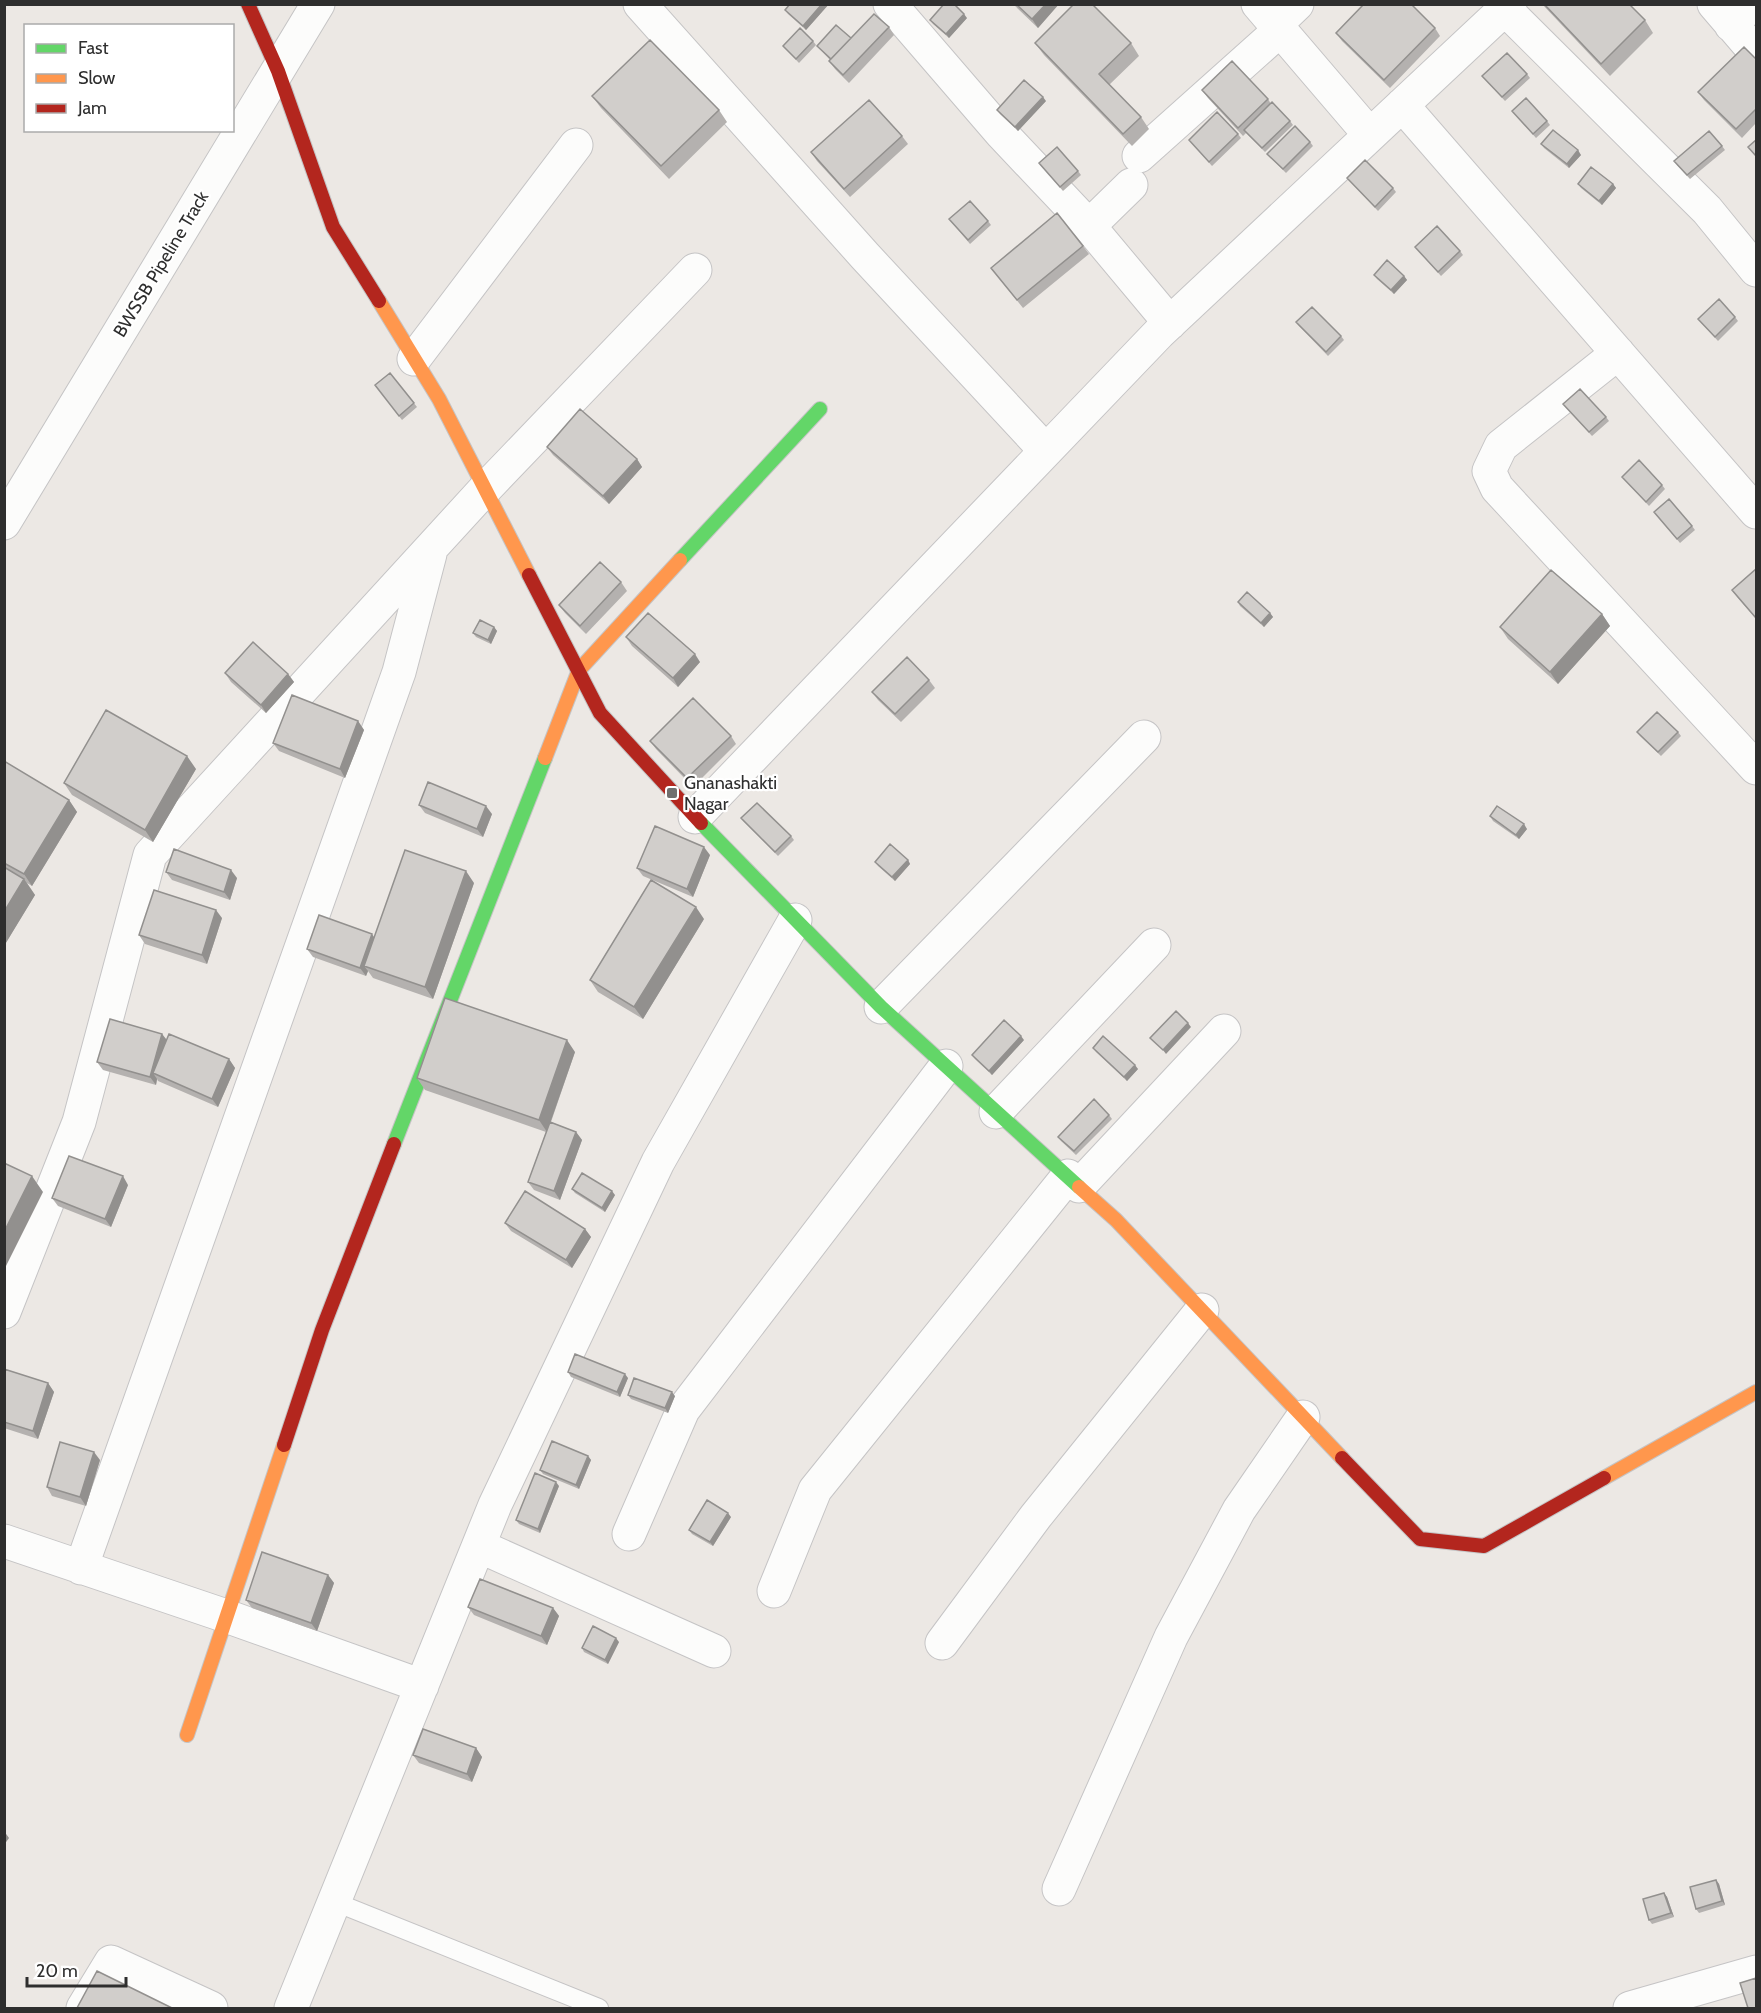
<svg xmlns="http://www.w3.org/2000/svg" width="1761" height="2013" viewBox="0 0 1761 2013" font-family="Cabin,sans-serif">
	<rect width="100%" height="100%" fill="#ece8e4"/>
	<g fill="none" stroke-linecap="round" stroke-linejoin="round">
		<defs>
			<path id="lane" d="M335 1902 599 2008"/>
			<path id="street" d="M640 4 865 256 1046 451
				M890 4 1002 134 1089 226 1170 323
				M1258 4 1370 135
				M1714 4 1756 53
				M1505 9 1707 210 1756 270
				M1275 25 1297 4
				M1731 25 1752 4
				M1402 105 1756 512
				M1139 156 1280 30
				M1089 226 1131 185
				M1618 353 1501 446 1489 471 1497 488 1756 768
				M414 359 576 145
				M4 523 318 4
				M695 817 1159 333 1510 4
				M881 1007 1144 737
				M996 1112 1154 945
				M1079 1186 1224 1031
				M4 1312 79 1122 150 855 485 489 695 270
				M629 1534 683 1410 946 1066
				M4 1541 226 1616 422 1686
				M479 1546 714 1651
				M81 1568 399 672 430 554
				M774 1591 815 1490 1068 1176
				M942 1643 1036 1516 1202 1310
				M1059 1889 1171 1637 1239 1510 1303 1417
				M83 2008 111 1962 211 2008
				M291 2008 495 1505 658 1162 795 920
				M1630 2008 1756 1972"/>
			<path id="fast" d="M680 560 820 409
				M701 823 881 1007 1079 1187
				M394 1144 545 758"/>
			<path id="slow" d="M379 301 439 399 529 575
				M545 758 579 670 680 560
				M1079 1187 1116 1220 1342 1458
				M1604 1478 1756 1392
				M187 1735 284 1445"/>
			<path id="jam" d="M248 4 278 71 333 227 379 301
				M529 575 600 713 701 823
				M284 1445 322 1330 394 1144
				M1342 1458 1420 1539 1484 1546 1604 1478"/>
		</defs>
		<use href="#lane" stroke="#c5c4c5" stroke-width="20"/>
		<use href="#street" stroke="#c5c4c5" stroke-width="35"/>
		<use href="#fast" stroke="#c5c4c5" stroke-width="16"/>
		<use href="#slow" stroke="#c5c4c5" stroke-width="16"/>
		<use href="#jam" stroke="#c5c4c5" stroke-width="16"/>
		<use href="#lane" stroke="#fcfcfb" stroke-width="18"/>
		<use href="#street" stroke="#fcfcfb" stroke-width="33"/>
		<use href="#fast" stroke="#63d668" stroke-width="14"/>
		<use href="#slow" stroke="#ff974d" stroke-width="14"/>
		<use href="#jam" stroke="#b3261e" stroke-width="14"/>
	</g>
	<path fill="#b4b1af" d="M790 4H829L806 30 788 14 785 10Z
		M1013 4H1059L1038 28Z
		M1542 4H1629L1645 20 1653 33 1610 76Z
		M967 18 949 38 933 24 930 20Z
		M889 27 894 35 849 83 835 69 829 61 830 60 817 46 851 38Z
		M1435 28 1440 36 1390 88 1342 41 1336 33Z
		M813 41 816 45 799 63 783 46Z
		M1035 43H1131L1139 56 1109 85 1141 117 1149 129 1132 146 1044 55Z
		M1756 59V123L1742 138 1704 100 1698 92Z
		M1527 74 1530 78 1505 101 1482 76Z
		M1202 90 1268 99 1271 104 1290 121 1293 125 1265 152 1246 133 1243 136 1208 98Z
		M592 96 719 110 727 122 669 179 601 108Z
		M1046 101 1018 131 1000 114 997 110Z
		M1512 111 1547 121 1550 125 1536 138Z
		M1238 134 1241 138 1212 166 1189 140Z
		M902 136 908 144 850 197 817 161 811 152Z
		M1310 142 1313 146 1286 173 1267 154Z
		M1541 144 1581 155 1569 168 1544 148Z
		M1722 146 1725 150 1690 179 1677 165Z
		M1039 163 1078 171 1081 175 1063 191Z
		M1347 178 1393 188 1396 192 1378 211Z
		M1578 184H1613L1616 188 1602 205 1581 188Z
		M949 219 988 221 991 225 970 244Z
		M1083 246 1089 254 1023 308 991 268Z
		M1415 247 1460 251 1463 255 1441 276Z
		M1374 275 1404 276 1407 280 1394 294 1377 279Z
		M1735 317 1738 321 1718 341 1698 319Z
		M1296 322 1341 336 1344 340 1328 356 1299 326Z
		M390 373 417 407 402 420 375 385Z
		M1563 404 1606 417 1609 421 1592 436Z
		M547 447 637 459 642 467 609 504 553 455Z
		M1622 477 1662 485 1665 489 1649 506Z
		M1654 512 1692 526 1695 530 1680 543Z
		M1756 569V619L1738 598 1732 590Z
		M621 582 627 591 586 634 565 613 559 605Z
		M1238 602 1270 613 1273 617 1264 627 1240 606Z
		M1602 614 1610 626 1558 684 1508 639 1500 627Z
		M494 627 497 631 491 644 476 637 473 633Z
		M626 637 700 662 678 687 632 646Z
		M225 673 288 674 294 682 266 713 231 682Z
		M929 680 935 688 901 722 878 700 872 692Z
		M358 721 364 730 345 778 279 751 273 743Z
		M1637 732H1678L1681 736 1661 756 1640 736Z
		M731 736 736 744 693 787 656 749 650 741Z
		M4 761 69 800 77 812 32 886 27 883 35 895 4 946Z
		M196 769 153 842 72 795 64 783Z
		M419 805 492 814 483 837 425 813Z
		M1490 816 1527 829 1519 839 1493 821Z
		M741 818 791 836 794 840 778 856 744 822Z
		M710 855 693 897 643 876 637 868Z
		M908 860 910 864 895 881 878 866 875 862Z
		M166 872 237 878 230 900 172 880Z
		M474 883 433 999 373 978 368 971 366 976 313 957 307 949 375 937Z
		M222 918 207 964 145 944 139 935Z
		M704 919 643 1019 598 992 590 980Z
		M162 1034 167 1040 229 1059 235 1068 218 1107 158 1081 157 1079 156 1085 103 1070 97 1062Z
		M1024 1040 992 1075 975 1059 972 1055Z
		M1093 1048 1138 1069 1127 1081 1096 1052Z
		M575 1052 551 1122 576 1132 582 1140 560 1200 534 1190 528 1182 546 1132 425 1090 417 1078Z
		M1109 1115 1112 1119 1076 1155 1061 1141 1058 1137Z
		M128 1185 111 1227 58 1206 52 1198Z
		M572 1189 615 1195 605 1212 575 1193Z
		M505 1223 585 1229 591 1237 572 1268 511 1231Z
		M4 1369 48 1383 54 1392 38 1439 4 1428Z
		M568 1372 628 1378 620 1397 571 1377Z
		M628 1395 675 1396 668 1413 631 1399Z
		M588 1456 591 1460 579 1489 543 1474 540 1470Z
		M100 1460 86 1506 52 1496 47 1487Z
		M559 1486 540 1533 519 1524 516 1520Z
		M731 1517 713 1546 692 1534 689 1530Z
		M328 1575 334 1583 317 1631 252 1608 246 1600Z
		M468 1607 553 1608 559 1616 547 1645 474 1615Z
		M619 1642 608 1664 584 1652 582 1648Z
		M476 1748 482 1757 472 1782 419 1763 413 1755Z
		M1716 1880 1719 1884 1725 1905 1699 1913 1696 1909Z
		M1664 1893 1667 1897 1674 1917 1652 1924 1649 1920Z"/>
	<path fill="#92908e" d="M822 4H829L806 30 803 26Z
		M1046 4H1059L1038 28 1032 19Z
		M964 14 967 18 949 38 946 34Z
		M1043 97 1046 101 1018 131 1015 127Z
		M1578 150 1581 155 1569 168 1567 164Z
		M1613 184 1616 188 1602 205 1599 201Z
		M1404 276 1407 280 1394 294 1391 290Z
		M637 459 642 467 609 504 603 496Z
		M1270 613 1273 617 1264 627 1261 623Z
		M1602 614 1610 626 1558 684 1550 672Z
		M494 627 497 631 491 644 488 640Z
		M695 654 700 662 678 687 673 678Z
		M288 674 294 682 266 713 261 705Z
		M358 721 364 730 345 778 340 769Z
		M187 756 196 769 153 842 145 830Z
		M69 800 77 812 32 886 24 874Z
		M486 806 492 814 483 837 477 829Z
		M1524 824 1527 829 1519 839 1516 835Z
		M704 847 710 855 693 897 687 889Z
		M908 860 910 864 895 881 892 877Z
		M231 870 237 878 230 900 224 892Z
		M466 871 474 883 433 999 425 987Z
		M24 879 35 895 4 946V912Z
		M696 907 704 919 643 1019 634 1007Z
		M216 910 222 918 207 964 202 955Z
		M372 934 378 943 364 966 368 971 366 976 360 968Z
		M1188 1023 1191 1027 1166 1054 1163 1050Z
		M162 1034 168 1042 153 1073 157 1079 156 1085 150 1077Z
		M1021 1036 1024 1040 992 1075 989 1071Z
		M567 1040 575 1052 547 1132 539 1120Z
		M229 1059 235 1068 218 1107 212 1099Z
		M1135 1065 1138 1069 1127 1081 1124 1077Z
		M576 1132 582 1140 560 1200 554 1191Z
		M32 1176 43 1192 4 1270V1232Z
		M123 1176 128 1185 111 1227 105 1219Z
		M612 1191 615 1195 605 1212 602 1208Z
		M585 1229 591 1237 572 1268 566 1260Z
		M625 1374 628 1378 620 1397 617 1392Z
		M48 1383 54 1392 38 1439 33 1431Z
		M672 1392 675 1396 668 1413 665 1408Z
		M94 1452 100 1460 86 1506 80 1497Z
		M588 1456 591 1460 579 1489 576 1485Z
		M556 1482 559 1486 540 1533 538 1529Z
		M728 1513 731 1517 713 1546 710 1542Z
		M328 1575 334 1583 317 1631 311 1623Z
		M553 1608 559 1616 547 1645 541 1636Z
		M616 1638 619 1642 608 1664 605 1660Z
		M476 1748 482 1757 472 1782 467 1774Z
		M4 1831 9 1838 4 1845Z
		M1716 1880 1719 1884 1725 1905 1722 1901Z
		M1664 1893 1667 1897 1674 1917 1671 1913Z"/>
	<path fill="#d1cecb" stroke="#92908e" stroke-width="1.5" d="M790 4H822L803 26 785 10Z
		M944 4H954L964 14 946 34 930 20Z
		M1016 4H1046L1032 19Z
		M1074 4H1092L1131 43 1099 74 1141 117 1123 134 1035 43Z
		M1364 4H1411L1435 28 1384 80 1336 33Z
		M1544 4H1629L1645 20 1601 64Z
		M874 14 889 27 843 75 829 61Z
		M836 25 851 38 831 59 817 46Z
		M800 28 813 41 796 59 783 46Z
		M650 40 719 110 661 166 592 96Z
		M1744 47 1756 59V109L1736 129 1698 92Z
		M1507 53 1527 74 1502 97 1482 76Z
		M1232 61 1268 99 1238 128 1202 90Z
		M1024 80 1043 97 1015 127 997 110Z
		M1526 98 1547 121 1533 134 1512 111Z
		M869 100 902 136 844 189 811 152Z
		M1272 102 1290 121 1262 148 1244 130Z
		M1217 112 1238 134 1209 162 1189 140Z
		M1295 126 1310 142 1283 169 1267 154Z
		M1553 130 1578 150 1567 164 1541 144Z
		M1709 131 1722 146 1687 175 1674 161Z
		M1756 140V156L1748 147Z
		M1057 147 1078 171 1060 187 1039 163Z
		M1365 160 1393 188 1375 207 1347 178Z
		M1591 167 1613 184 1599 201 1578 184Z
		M970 201 988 221 968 240 949 219Z
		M1057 213 1083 246 1017 300 991 268Z
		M1437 226 1460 251 1438 272 1415 247Z
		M1387 260 1404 276 1391 290 1374 275Z
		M1719 299 1735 317 1715 337 1698 319Z
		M1312 307 1341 336 1326 352 1296 322Z
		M390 373 414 403 399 416 375 385Z
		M1580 389 1606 417 1589 432 1563 404Z
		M580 409 637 459 603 496 547 447Z
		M1639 460 1662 485 1646 502 1622 477Z
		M1669 499 1692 526 1677 539 1654 512Z
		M600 562 621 582 580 626 559 605Z
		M1756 569V618L1732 590Z
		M1551 570 1602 614 1550 672 1500 627Z
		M1247 592 1270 613 1261 623 1238 602Z
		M648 613 695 654 673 678 626 637Z
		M480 620 494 627 488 640 473 633Z
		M253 642 288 674 261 705 225 673Z
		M907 657 929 680 895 714 872 692Z
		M292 695 358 721 340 769 273 743Z
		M693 698 731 736 687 778 650 741Z
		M106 710 187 756 145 830 64 783Z
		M1657 712 1678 732 1658 752 1637 732Z
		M4 761 69 800 24 874 4 863Z
		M428 782 486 806 477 829 419 805Z
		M757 803 791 836 775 852 741 818Z
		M1497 806 1524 824 1516 835 1490 816Z
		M655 826 704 847 687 889 637 868Z
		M890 844 908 860 892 877 875 862Z
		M174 849 231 870 224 892 166 872Z
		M405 850 466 871 425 987 364 966Z
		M4 867 24 879 4 912Z
		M651 880 696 907 634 1007 590 980Z
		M154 890 216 910 202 955 139 935Z
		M319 915 372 934 360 968 307 949Z
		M445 998 567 1040 539 1120 417 1078Z
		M1176 1011 1188 1023 1163 1050 1150 1038Z
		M110 1019 162 1034 150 1077 97 1062Z
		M1004 1020 1021 1036 989 1071 972 1055Z
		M169 1034 229 1059 212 1099 153 1073Z
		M1103 1036 1135 1065 1124 1077 1093 1048Z
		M1094 1099 1109 1115 1074 1151 1058 1137Z
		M550 1122 576 1132 554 1191 528 1182Z
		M69 1156 123 1176 105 1219 52 1198Z
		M4 1163 32 1176 4 1232Z
		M582 1173 612 1191 602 1208 572 1189Z
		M525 1191 585 1229 566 1260 505 1223Z
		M575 1354 625 1374 617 1392 568 1372Z
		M4 1369 48 1383 33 1431 4 1422Z
		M634 1378 672 1392 665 1408 628 1395Z
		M552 1441 588 1456 576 1485 540 1470Z
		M60 1442 94 1452 80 1497 47 1487Z
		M535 1473 556 1482 538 1529 516 1520Z
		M707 1500 728 1513 710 1542 689 1530Z
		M262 1552 328 1575 311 1623 246 1600Z
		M480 1579 553 1608 541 1636 468 1607Z
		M593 1626 616 1638 605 1660 582 1648Z
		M423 1729 476 1748 467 1774 413 1755Z
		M1716 1880 1722 1901 1696 1909 1690 1887Z
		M1664 1893 1671 1913 1649 1920 1643 1899Z
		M97 1971 172 2008H77Z
		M1756 1978V2008H1748L1740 1983Z"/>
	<rect fill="#706f6e" stroke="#fff" stroke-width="2" x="666" y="787" width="12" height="12" rx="3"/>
	<g text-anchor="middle" stroke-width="4.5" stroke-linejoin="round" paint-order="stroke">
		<g font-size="18" fill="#2e2e2e" stroke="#fff">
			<text transform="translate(161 264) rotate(-59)" y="6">BWSSB Pipeline Track</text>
		</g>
		<g font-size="18" fill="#2e2e2e" stroke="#fff" text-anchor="start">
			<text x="684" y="789">Gnanashakti<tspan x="684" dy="21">Nagar</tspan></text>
		</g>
	</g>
	<rect width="1761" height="2013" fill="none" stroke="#2e2e2e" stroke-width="12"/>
	<rect x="24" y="24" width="210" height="108" fill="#ffffff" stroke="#ababab" stroke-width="1.5"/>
	<rect x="36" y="44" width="30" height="9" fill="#63d668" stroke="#ababab" stroke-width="1.5"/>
	<text x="78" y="54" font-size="18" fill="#2e2e2e">Fast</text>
	<rect x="36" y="74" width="30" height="9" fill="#ff974d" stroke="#ababab" stroke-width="1.5"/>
	<text x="78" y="84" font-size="18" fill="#2e2e2e">Slow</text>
	<rect x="36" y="104" width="30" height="9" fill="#b3261e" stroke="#ababab" stroke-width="1.5"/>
	<text x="78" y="114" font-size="18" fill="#2e2e2e">Jam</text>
	<path d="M27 1977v9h99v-9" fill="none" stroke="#2e2e2e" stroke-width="3"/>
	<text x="36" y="1977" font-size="18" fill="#2e2e2e" stroke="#ffffff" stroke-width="4.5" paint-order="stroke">20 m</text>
</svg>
